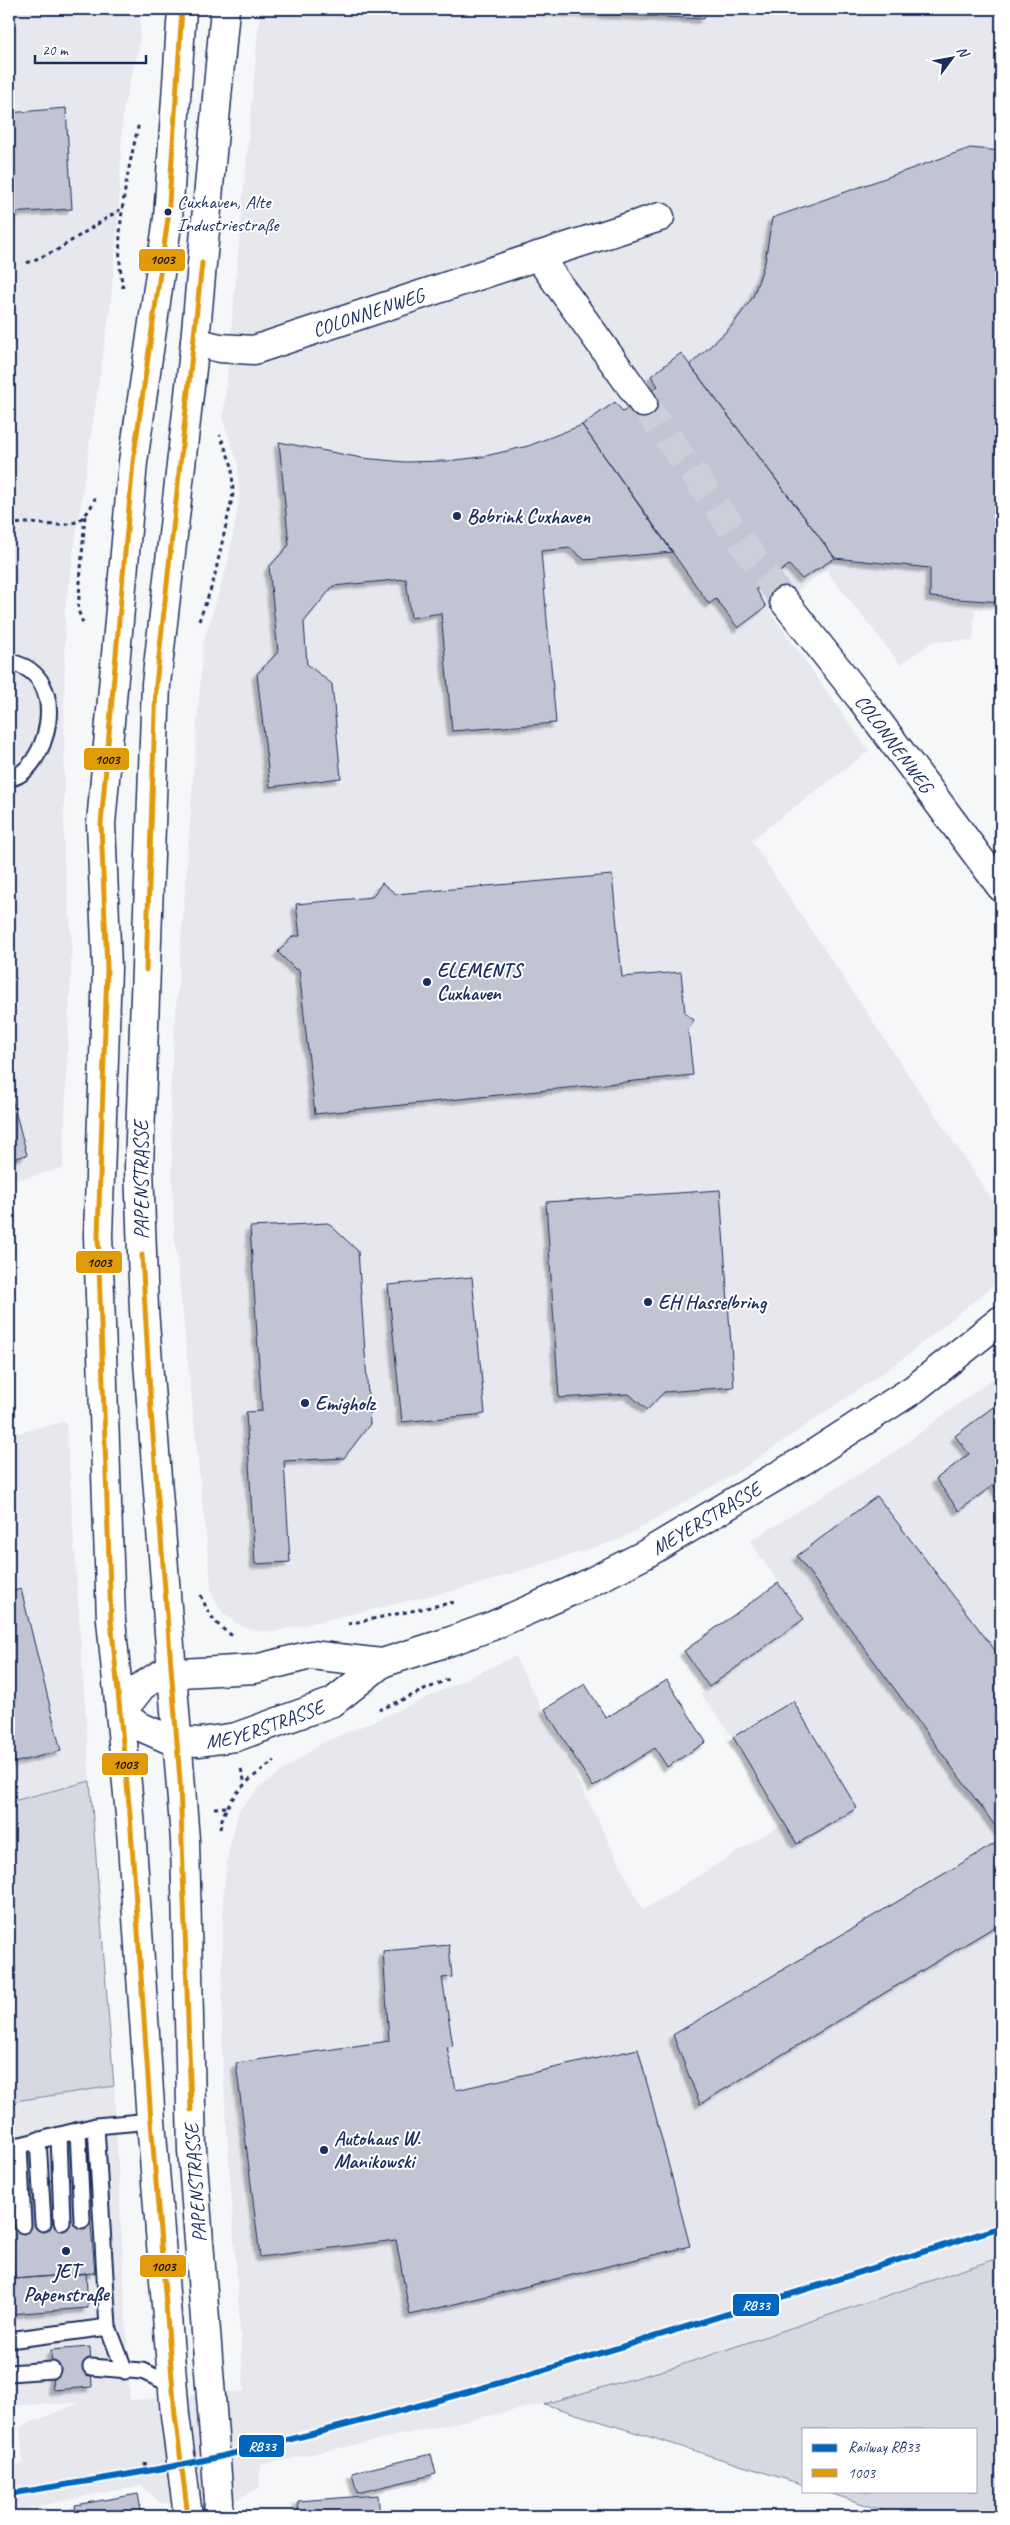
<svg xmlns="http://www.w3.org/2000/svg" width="1010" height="2525" viewBox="0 0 1010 2525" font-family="Caveat,sans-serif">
	<defs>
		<filter id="shadow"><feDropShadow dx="-4.5" dy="4.5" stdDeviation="1" flood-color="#0004"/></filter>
	</defs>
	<rect width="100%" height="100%" fill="#f6f7f9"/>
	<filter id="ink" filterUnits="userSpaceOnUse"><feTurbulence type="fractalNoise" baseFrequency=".02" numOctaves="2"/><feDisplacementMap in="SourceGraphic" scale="10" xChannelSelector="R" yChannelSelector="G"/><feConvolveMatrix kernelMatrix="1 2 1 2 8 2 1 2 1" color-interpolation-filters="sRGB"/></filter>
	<g filter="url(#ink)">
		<path fill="#e6e8ee" d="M9 9H141L139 49 123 109 119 206 111 301 65 609 64 859 72 940 63 1168 9 1182Z
			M260 9H1001V610L975 609 973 641H934L900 664 826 570 769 610 869 751 751 840 1001 1213V1279L900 1361 739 1471 621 1539 473 1586 273 1632 248 1629 236 1623 223 1613 212 1595 174 1231 170 1093 203 643 228 563 239 499 238 464 223 421Z
			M1001 1372V2257L678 2366 544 2404 261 2465 259 2488 238 2499 161 2503 141 2485 9 2512V2467L23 2464 20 2427 79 2403 9 2406V2102L114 2086 130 2400 244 2391 222 2054 223 1897 228 1852 239 1810 260 1787 322 1743 400 1710 515 1656 643 1910 784 1823 733 1737 701 1694 803 1619 750 1541 893 1453Z
			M66 1421 90 1781 9 1802V1435Z"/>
		<path fill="#d6d9e2" stroke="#7884a0" d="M90 1781 114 2086 9 2102V1802Z
			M1001 2257V2516H900L823 2491H976V2429H804V2485L544 2404 678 2366Z"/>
		<path fill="#c0c4d3" stroke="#1b2f5e" filter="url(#shadow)" d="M509 9H705L704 19Z
			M66 108 72 209 9 213V113Z
			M970 148 1001 151V602L930 597V568L835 558 690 365 731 327 753 297 765 262 772 218Z
			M681 353 835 558 802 579 789 565 756 589 766 607 738 628 716 599 709 604 582 425 615 402 623 412 658 386 651 376Z
			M582 425 673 552 585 560 570 548 541 551 556 723 452 731 441 613 411 618 406 579 333 586 304 622 307 664 332 684 341 778 270 787 257 674 278 652 269 567 289 545 279 442 362 458 404 462 447 461 481 457 528 446Z
			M612 875 622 977 681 972 685 1013 694 1020 688 1029 693 1075 315 1114 299 970 295 969 278 952 293 936H300L296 904 372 897 382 883 396 894Z
			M9 1088 27 1155 9 1160Z
			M720 1190 734 1387 664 1392 647 1410 629 1394 559 1398 546 1202Z
			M328 1223 358 1251 370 1424 344 1458 284 1461 290 1562 255 1564 246 1412 262 1411 250 1227Z
			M472 1277 485 1414 402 1422 388 1285Z
			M1001 1401V1496L993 1485 959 1511 936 1479 969 1454 955 1436Z
			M877 1496 1001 1658V1834L797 1556Z
			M778 1583 804 1619 709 1687 684 1651Z
			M21 1589 61 1751 9 1764V1592Z
			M667 1680 706 1742 667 1767 655 1748 593 1787 545 1709 585 1684 606 1718Z
			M793 1701 857 1808 797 1844 733 1737Z
			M1001 1840V1923L700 2104 673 2035Z
			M449 1945 452 1977 442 1978 453 2046 447 2047 456 2090 638 2049 690 2246 410 2315 396 2240 260 2257 236 2063 389 2041 383 1951Z
			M87 2178 95 2273 15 2279 11 2227H9V2183Z
			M86 2273 88 2308 9 2314V2274H15V2279Z
			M90 2347 92 2387 53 2390 51 2350Z
			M431 2454 436 2474 357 2493 352 2473Z
			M138 2494 142 2516H77L75 2505Z
			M378 2495 380 2516H299L298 2501Z"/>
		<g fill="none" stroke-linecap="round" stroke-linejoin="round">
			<path stroke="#cacfda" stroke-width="28" stroke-dasharray="28 14" stroke-linecap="butt" d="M643 403 784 601"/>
			<defs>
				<path id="service" d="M9 662C76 674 45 775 9 778
					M96 2126 108 2327 125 2371
					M78 2130 82 2220
					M59 2135 62 2222
					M38 2140 43 2223
					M19 2145 23 2225
					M9 2148 96 2126 151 2121
					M9 2340 108 2327
					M91 2367 142 2371 173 2385
					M9 2373 52 2370"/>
				<g id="minor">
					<path d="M538 256 660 217"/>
					<path id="s1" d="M195 342 220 348 254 350 538 256 643 403"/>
					<path id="s2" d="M784 601 862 700 1001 887"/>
					<path id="s3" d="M382 1663 311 1655 255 1669 161 1674 142 1686 120 1714 139 1726 166 1738 178 1741 200 1742 236 1737 333 1702 382 1663 451 1641 492 1626 583 1586 644 1555 804 1460 914 1389 1001 1320"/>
				</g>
				<path id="primary" d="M182 9 168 218 133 462 101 824 107 968 98 1236 111 1620 130 1815 151 2121 175 2415 188 2516
					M218 2516 219 2501 192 2150 185 1840 144 1310 139 1167 156 684 195 342 225 9"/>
			</defs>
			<use href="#service" stroke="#1b2f5e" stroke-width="19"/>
			<use href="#minor" stroke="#1b2f5e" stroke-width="31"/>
			<use href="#primary" stroke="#1b2f5e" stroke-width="31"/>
			<path stroke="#1b2f5e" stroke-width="3" stroke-dasharray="4 4" stroke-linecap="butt" d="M27 263 57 250 124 207
				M123 288C113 236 127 174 139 123
				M9 525C43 516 78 543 95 498
				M199 621 213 583 233 494 232 466 220 435
				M83 623 78 610 85 515
				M201 1595C208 1614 216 1626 233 1636
				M348 1624 455 1602
				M379 1710 449 1679
				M241 1769 245 1783
				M214 1808 226 1807
				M220 1829C224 1799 250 1777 275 1761
				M145 2463 147 2476"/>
			<use href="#service" stroke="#fff" stroke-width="15"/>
			<use href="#minor" stroke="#fff" stroke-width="28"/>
			<use href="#primary" stroke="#fff" stroke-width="28"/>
			<defs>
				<path id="bus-1" d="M182 9 168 218 133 462 101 824 107 968 98 1236 111 1620 130 1815 151 2121 175 2415 188 2516
					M146 970 156 684 202 263
					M142 1255 151 1411 180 1781 191 2110"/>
			</defs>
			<use href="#bus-1" stroke="#fff" stroke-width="9"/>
			<use href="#bus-1" stroke="#e19a09" stroke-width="5"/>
			<defs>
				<path id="rail-1" d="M9 2494C78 2482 149 2473 218 2457 483 2395 742 2310 1001 2227"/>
			</defs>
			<use href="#rail-1" stroke="#fff" stroke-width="10"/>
			<use href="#rail-1" stroke="#0065bd" stroke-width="6"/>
		</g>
	</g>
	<g fill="#1b2f5e" stroke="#fff" stroke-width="2">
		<circle cx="168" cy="212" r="4.5"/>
		<circle cx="457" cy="516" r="5"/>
		<circle cx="427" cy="982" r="5"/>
		<circle cx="648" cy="1302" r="5"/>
		<circle cx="305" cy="1403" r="5"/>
		<circle cx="324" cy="2150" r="5"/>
		<circle cx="66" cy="2251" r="5"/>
	</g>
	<g text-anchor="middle" stroke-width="4" stroke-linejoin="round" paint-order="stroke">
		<g font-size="19" fill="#1b2f5e" stroke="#fff" text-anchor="start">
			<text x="177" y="208">Cuxhaven, Alte<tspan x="177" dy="23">Industriestraße</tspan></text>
		</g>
		<g font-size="20" fill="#1b2f5e" stroke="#fff">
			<text dy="7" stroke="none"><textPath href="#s1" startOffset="180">COLONNENWEG</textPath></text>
			<text dy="7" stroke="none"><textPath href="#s2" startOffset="180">COLONNENWEG</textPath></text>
			<text transform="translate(141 1180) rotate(-90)" y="7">PAPENSTRASSE</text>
			<text dy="7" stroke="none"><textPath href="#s3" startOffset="926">MEYERSTRASSE</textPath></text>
			<text dy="7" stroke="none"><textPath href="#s3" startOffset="435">MEYERSTRASSE</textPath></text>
			<text transform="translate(195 2183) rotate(-94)" y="7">PAPENSTRASSE</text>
		</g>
		<g font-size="20" font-weight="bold" fill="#1b2f5e" stroke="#fff" text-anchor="start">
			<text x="467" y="523">Bobrink Cuxhaven</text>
			<text x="437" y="977">ELEMENTS<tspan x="437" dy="23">Cuxhaven</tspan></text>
			<text x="658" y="1309">EH Hasselbring</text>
			<text x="315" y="1410">Emigholz</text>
			<text x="334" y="2145">Autohaus W.<tspan x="334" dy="23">Manikowski</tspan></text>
			<text x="66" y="2278" text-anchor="middle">JET<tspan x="66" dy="23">Papenstraße</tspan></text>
		</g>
	</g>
	<g stroke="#fff" stroke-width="2">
		<rect x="138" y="248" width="48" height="24" rx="5" fill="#e19a09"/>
		<rect x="83" y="747" width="47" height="24" rx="5" fill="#e19a09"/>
		<rect x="75" y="1250" width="48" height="24" rx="5" fill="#e19a09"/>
		<rect x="101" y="1752" width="48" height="24" rx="5" fill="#e19a09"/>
		<rect x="139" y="2254" width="48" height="24" rx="5" fill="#e19a09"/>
		<rect x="732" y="2293" width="48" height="24" rx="5" fill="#0065bd"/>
		<rect x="238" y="2434" width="47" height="24" rx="5" fill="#0065bd"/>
	</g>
	<g font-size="14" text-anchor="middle" font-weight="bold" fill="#fff">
		<text x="756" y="2310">RB33</text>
		<text x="262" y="2451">RB33</text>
	</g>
	<g font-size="14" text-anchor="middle" font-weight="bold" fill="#111">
		<text x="162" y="264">1003</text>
		<text x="107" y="764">1003</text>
		<text x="99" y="1267">1003</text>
		<text x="125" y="1769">1003</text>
		<text x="163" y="2271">1003</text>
	</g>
	<rect width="1010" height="2525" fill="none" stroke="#fff" stroke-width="30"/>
	<rect x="15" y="15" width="980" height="2495" fill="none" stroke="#1b2f5e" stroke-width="2" filter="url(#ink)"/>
	<rect x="802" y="2428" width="175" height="65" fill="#ffffff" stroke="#a4acbf"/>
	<rect x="812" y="2444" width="25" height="8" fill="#0065bd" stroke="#a4acbf"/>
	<text x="848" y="2452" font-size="15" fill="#1b2f5e">Railway RB33</text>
	<rect x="812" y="2469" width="25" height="8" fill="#e19a09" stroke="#a4acbf"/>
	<text x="848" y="2478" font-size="15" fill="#1b2f5e">1003</text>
	<g transform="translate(952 58) rotate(58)" stroke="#ffffff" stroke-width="4" paint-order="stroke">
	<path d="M0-4L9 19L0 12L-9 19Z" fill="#1b2f5e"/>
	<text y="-8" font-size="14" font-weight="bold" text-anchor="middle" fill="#1b2f5e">N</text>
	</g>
	<path d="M35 55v8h111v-8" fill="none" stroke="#1b2f5e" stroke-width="2.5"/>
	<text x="42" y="55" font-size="15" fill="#1b2f5e" stroke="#ffffff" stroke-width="4" paint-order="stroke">20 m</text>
</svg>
